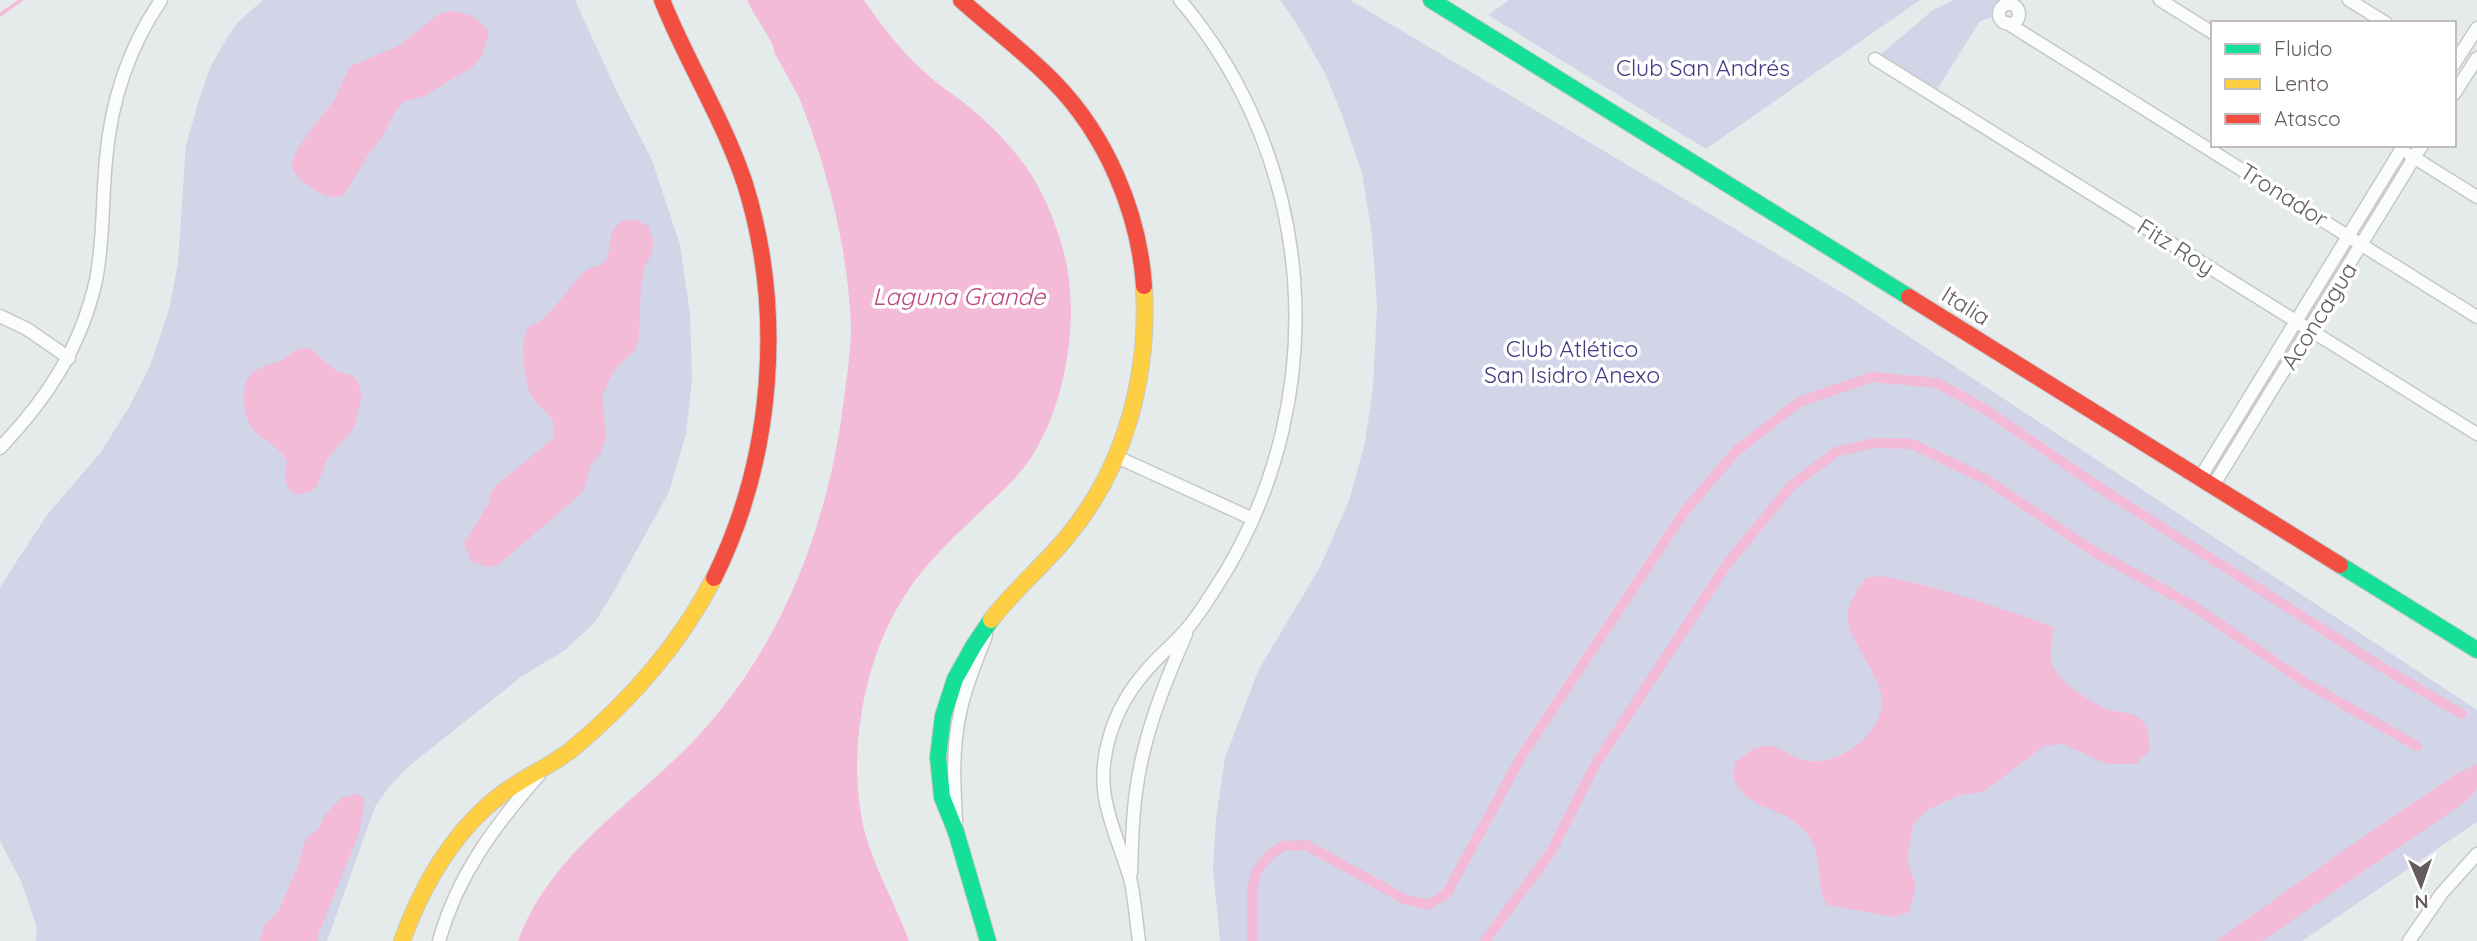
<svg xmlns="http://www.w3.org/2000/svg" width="2477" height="941" viewBox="0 0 2477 941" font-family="Quicksand,sans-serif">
	<rect width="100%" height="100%" fill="#e5ebea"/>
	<path fill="#d2d4e7" d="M263 0H575L616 90 652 160 680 245 690 314 692 380 686 434 669 492 610 598 594 623 565 650 521 677 409 766 389 787 375 807 327 941H36L37 928 21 881 0 841V587L47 515 101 452 129 407 150 366 170 306 178 263 186 145 200 97 210 68 221 48 236 24Z
		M1280 0H1350L1846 295 2477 710V822L2302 941H1220L1213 869 1216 819 1225 758 1258 671 1320 567 1349 501 1365 442 1373 387 1377 307 1372 235 1362 173 1342 115 1325 73 1295 21Z
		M1509 0H1920L1706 149 1488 15Z
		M1954 0H2002L2006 4 2001 8 1999 15 1980 21 1933 96 1875 59 1933 10Z"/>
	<path fill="#f4bbd8" d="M747 0H864C882 27 904 54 928 75 939 85 951 93 963 102 998 130 1031 165 1048 207 1060 234 1068 262 1070 292 1075 350 1057 433 1016 477 980 515 936 548 907 592 867 652 850 737 860 808 866 855 893 897 909 941H518C552 847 645 798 708 725 787 634 829 519 844 399 847 375 851 350 851 326 848 251 829 175 802 105 795 87 784 71 775 54 774 41 753 15 747 0Z
		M450 11C468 12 479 18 489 32L482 56 474 66 426 95 403 102 395 112 381 139 371 150 344 195C333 200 323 195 313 189 305 184 292 175 292 165 293 147 324 116 334 100 340 89 344 77 351 66L400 45 437 15Z
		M628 219 639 221 648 226 653 239 652 253 645 266 641 285 639 337 635 350 614 370 602 396 606 438 601 452 590 466 586 485 581 494 498 565 488 567 471 561 464 544 490 501V494L494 487 554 438C558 411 539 412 530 393 524 381 520 341 527 329 530 325 537 324 541 320 555 309 570 286 584 272 589 267 598 268 603 263 616 250 602 227 628 219Z
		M304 348 311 349 336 371 352 375 357 380 362 395 354 428 327 459 316 488C291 504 281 486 287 462 280 445 262 442 252 428 243 416 240 387 250 375 258 366 270 365 280 361 289 356 293 350 304 348Z
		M1882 576C1940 587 1998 607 2053 627 2053 637 2049 650 2051 660 2056 682 2088 700 2107 709 2119 714 2137 710 2145 725 2149 733 2149 742 2149 751L2136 764H2107L2063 744 2044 746 1983 792 1960 795 1929 809 1913 824 1907 861 1916 886 1909 912 1894 917 1827 905C1815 887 1825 860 1809 837 1792 811 1760 811 1742 792 1739 789 1736 783 1733 779L1735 762C1744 755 1752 748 1763 746 1779 743 1792 759 1808 761 1841 765 1883 733 1882 699 1881 687 1873 674 1868 664 1847 625 1837 616 1866 578Z
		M2477 764V789L2468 800 2262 941H2216L2347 848 2456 774Z
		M356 794 365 799 359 833 318 935V941H260L264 926 278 912 297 868 306 838 319 829 325 815 341 798Z"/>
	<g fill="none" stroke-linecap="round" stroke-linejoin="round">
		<path stroke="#f4bbd8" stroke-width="3.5" d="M0 15 21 0"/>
		<path stroke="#f4bbd8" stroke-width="10" d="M1252 941V890L1257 870 1271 854 1283 846 1306 845 1404 899 1428 905 1447 893 1521 757 1685 511 1736 451 1799 402 1872 377 1937 383 1986 410 2105 491 2385 669 2462 714
			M1485 941 1551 852 1595 765 1727 564 1791 486 1836 452 1873 443 1912 444 1985 479 2093 551 2193 606 2306 683 2417 746"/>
		<defs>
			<path id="street" d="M2160 0 2213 33
				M2349 0 2386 23
				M1999 14a10 10 0 1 1 20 0a10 10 0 1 1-20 0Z
				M2007 23 2477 317
				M1875 59 2477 434
				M2454 64 2477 28
				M2454 94 2477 58
				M2410 155 2477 197
				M0 316 27 329 69 358
				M0 448C47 399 81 347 96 280 104 240 102 199 106 159 111 102 129 47 161 0
				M1117 457 1253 519
				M2200 478 2404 145
				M2213 486 2422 145
				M956 822C954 785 952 749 960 713 965 686 977 660 986 635
				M1131 873C1132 846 1132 819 1136 792 1143 736 1164 685 1186 634
				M439 941C457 876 495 825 539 775
				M1139 941C1136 921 1135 898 1130 878 1114 826 1092 792 1110 735 1117 712 1130 689 1146 671 1159 655 1177 642 1190 625 1203 609 1214 590 1225 573 1333 392 1316 161 1180 0
				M2409 941 2442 893 2477 854"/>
			<path id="fast" d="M1431 0 1909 297
				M2340 565 2477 650
				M988 941 956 832 942 797 938 757 943 716 955 679 974 645 991 620"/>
			<path id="slow" d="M991 620C1014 590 1043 566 1067 537 1126 466 1149 376 1144 286
				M402 941C423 883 454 830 503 793 524 777 549 767 571 750 628 703 680 644 714 578"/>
			<path id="jam" d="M662 0C687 63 724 120 745 184 785 312 773 459 714 578
				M961 0C992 28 1025 52 1054 82 1106 135 1139 212 1144 286
				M1909 297 2340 565"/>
		</defs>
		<use href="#street" stroke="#c6c7c6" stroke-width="15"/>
		<use href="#fast" stroke="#c7c8c7" stroke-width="18"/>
		<use href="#slow" stroke="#c7c8c7" stroke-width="18"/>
		<use href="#jam" stroke="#c7c8c7" stroke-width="18"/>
		<use href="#street" stroke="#fbfcfc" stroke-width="12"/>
		<use href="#fast" stroke="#16e098" stroke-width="16"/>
		<use href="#slow" stroke="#ffcf43" stroke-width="16"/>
		<use href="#jam" stroke="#f24e42" stroke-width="16"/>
	</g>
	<g text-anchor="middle" stroke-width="7" stroke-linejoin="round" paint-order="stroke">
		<g font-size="23" fill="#413a83" stroke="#fff">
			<text x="1703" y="76">Club San Andrés</text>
			<text x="1572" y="357">Club Atlético<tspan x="1572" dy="26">San Isidro Anexo</tspan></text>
		</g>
		<g font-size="23" fill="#635b5e" stroke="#fff">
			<text transform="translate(2284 195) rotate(32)" y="8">Tronador</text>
			<text transform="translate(2176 247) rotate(32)" y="8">Fitz Roy</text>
			<text transform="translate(1966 306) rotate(32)" y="8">Italia</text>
			<text transform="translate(2319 316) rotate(-58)" y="8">Aconcagua</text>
		</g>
		<g font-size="24" font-style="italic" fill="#bc4a7c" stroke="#fff">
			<text x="959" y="305">Laguna Grande</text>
		</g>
	</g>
	<rect x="2211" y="21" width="245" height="126" fill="#ffffff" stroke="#c1bdbf" stroke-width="2"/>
	<rect x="2225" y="44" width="35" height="10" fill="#16e098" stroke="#c1bdbf" stroke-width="2"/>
	<text x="2274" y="56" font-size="21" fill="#635b5e">Fluido</text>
	<rect x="2225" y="79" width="35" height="10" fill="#ffcf43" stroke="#c1bdbf" stroke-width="2"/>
	<text x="2274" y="91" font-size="21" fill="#635b5e">Lento</text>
	<rect x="2225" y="114" width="35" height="10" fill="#f24e42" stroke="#c1bdbf" stroke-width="2"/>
	<text x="2274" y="126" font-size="21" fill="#635b5e">Atasco</text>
	<g transform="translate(2421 885) rotate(178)" stroke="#ffffff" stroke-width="5" paint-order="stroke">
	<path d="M0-5L12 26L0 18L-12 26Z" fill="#635b5e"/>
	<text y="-10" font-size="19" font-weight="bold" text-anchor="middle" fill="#635b5e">N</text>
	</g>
</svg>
